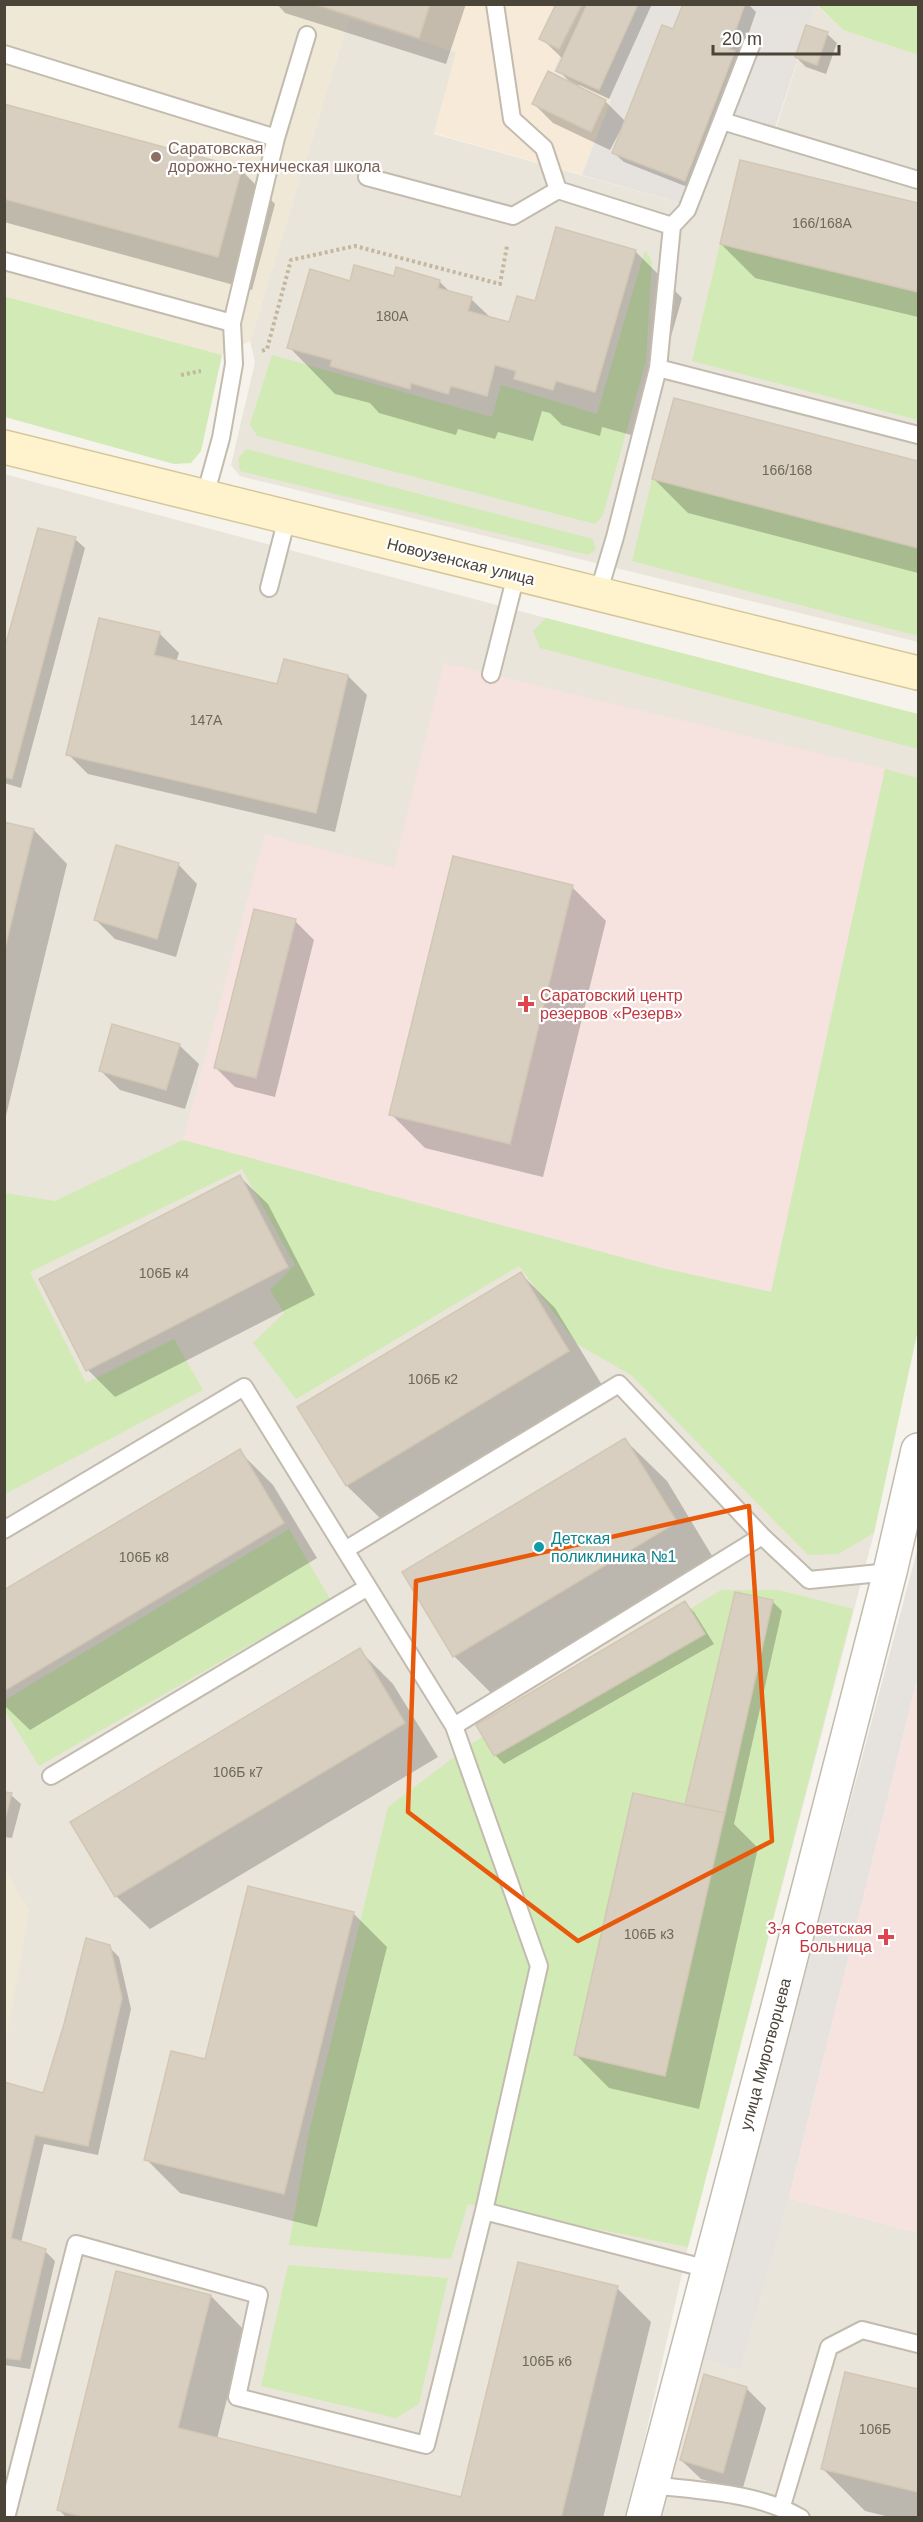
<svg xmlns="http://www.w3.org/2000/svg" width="923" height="2522" viewBox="0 0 923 2522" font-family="Arial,sans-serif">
	<rect width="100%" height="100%" fill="#f6f3ec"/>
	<path fill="#eae5da" d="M816 5 843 30 918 55V642L240 476 231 465 255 362 250 341 349 18 457 52 434 134 698 208 737 117 776 128Z
		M4 474 546 618 918 714V1329L874 1533 688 2247 627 2517H5Z
		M789 2198 918 2233V2517L661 2518 702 2360 740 2370Z"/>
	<path fill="#f7ead8" d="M308 5H585L553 70 611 99 582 175 434 133 456 52Z"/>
	<path fill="#e6e2dd" d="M585 5H816L775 128 737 118 698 208 582 175 611 99 553 71Z
		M918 1547V1676L789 2198 740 2370 702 2360Z"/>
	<path fill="#efe8d6" d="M308 4 349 18 250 341 222 355 5 296 4 5Z
		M5 1870 29 1910 5 2048Z"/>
	<path fill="#f6e3e0" d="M444 663 885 769 771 1292 662 1268 183 1140 265 834 394 868Z
		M918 1676V2233L789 2198Z"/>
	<path fill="#d2eab5" d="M817 5H918V55L843 30Z
		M720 244 918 292V420L692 361Z
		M645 250 652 262 646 361 603 515 595 524 257 436 250 424 272 355 492 417 501 385 597 414Z
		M4 296 222 355 201 451 191 463 174 464 5 417Z
		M246 449 593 539 596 550 588 555 240 471 238 459Z
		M652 479 918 548V636L632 561Z
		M546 618 918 714V749L540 648 533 631Z
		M885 769 918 778V1329L874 1533 838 1554 808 1555 631 1375 577 1344 519 1266 296 1399 253 1343 284 1313 270 1290 295 1265 242 1169 30 1272 86 1383 174 1339 203 1390 5 1494V1193L55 1201 183 1140 662 1268 771 1292Z
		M289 1529 330 1599 39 1766 5 1711V1700Z
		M721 1590H779L853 1609 688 2247 468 2204 451 2259 289 2245 309 2132 388 1807 474 1742Z
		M288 2265 448 2278 419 2404 396 2418 261 2386Z"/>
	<path fill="#0003" d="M277 4H466L446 64 285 13Z
		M558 4H652L609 99 579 85 578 87 605 101 626 122 674 31 684 4H748L756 12 695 190 624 162 614 153 623 130 621 129 610 150 553 123 534 104 572 84 558 70 563 59 541 38Z
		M827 34 837 43 826 74 806 67 796 57Z
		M4 105 241 170 275 204 252 290 4 222Z
		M741 162 918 204V317L755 278 721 244Z
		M635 251 682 298 642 438 602 427 600 436 562 425 550 413 542 411 533 441 498 432 495 439 458 429 456 435 379 413 370 403 335 394 289 347 351 282 395 278 439 281 451 293 471 299 491 318 510 324 536 303Z
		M675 400 918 463V573L688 513 654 479Z
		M75 539 85 548 21 788 4 783V656Z
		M159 633 179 653 176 662 279 686 348 676 367 695 335 832 88 774 68 754Z
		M4 823 34 830 67 864 4 1124Z
		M178 864 197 884 176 957 115 939 96 920Z
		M572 887 606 921 543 1177 425 1148 391 1114Z
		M295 921 314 940 275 1097 235 1087 216 1068Z
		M179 1045 199 1064 185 1109 120 1090 100 1070Z
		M240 1177 268 1204 315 1295 115 1397 88 1370Z
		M521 1274 555 1308 602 1385 381 1519 347 1486 300 1407Z
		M625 1440 667 1481 717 1564 496 1698 454 1656Z
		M239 1451 273 1485 317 1558 30 1730 4 1705V1591Z
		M773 1602 782 1611 734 1824 758 1848 699 2109 609 2088 575 2054 687 1806Z
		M685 1603 694 1612 714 1644 504 1764 495 1755Z
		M359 1650 393 1684 438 1757 150 1929 116 1896Z
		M4 1793 11 1795 21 1804 12 1838 4 1837Z
		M353 1913 387 1947 317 2227 180 2193 146 2159 206 2061Z
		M109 1947 119 1957 131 2009 98 2155 44 2144 21 2243 45 2251 55 2261 30 2369 4 2365V2084L44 2095Z
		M617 2288 651 2322 603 2518H67L59 2510 211 2296 244 2330 217 2439 462 2499Z
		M846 2373 918 2390V2518H894L865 2511 823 2469Z
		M746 2388 766 2408 742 2491 701 2479 681 2460Z"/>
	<path fill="#d8cfc1" stroke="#d3c7b4" stroke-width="1.5" d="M315 4H430L419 38Z
		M556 4H582L559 49 539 39Z
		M587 4H638L599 90 556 71Z
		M683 4H745L729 49 735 51 685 181 612 153 662 25 673 29Z
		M806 25 828 32 817 65 795 57Z
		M548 71 606 100 591 132 532 104Z
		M4 104 242 168 218 257 4 199Z
		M740 160 918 203V292L720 244Z
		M556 227 636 250 595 392 556 381 553 390 514 379 516 371 495 365 487 396 451 386 448 394 411 383 410 389 330 366 332 360 287 348 310 269 350 281 354 265 394 276 396 267 440 280 438 288 472 297 468 311 509 322 517 296 535 301Z
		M674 398 918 461V548L652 479Z
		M38 528 76 537 12 779 4 777V650Z
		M99 618 160 632 154 655 277 684 284 659 348 675 316 813 66 755Z
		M4 822 34 829 4 952Z
		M116 845 179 863 157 939 94 920Z
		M453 856 573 885 510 1144 389 1115Z
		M254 909 296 919 256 1078 214 1068Z
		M112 1024 180 1044 166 1090 99 1071Z
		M240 1175 288 1267 86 1371 39 1279Z
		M521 1272 569 1351 346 1486 297 1407Z
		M625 1438 677 1522 453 1657 402 1572Z
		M240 1449 284 1523 4 1691V1590Z
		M735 1592 773 1600 725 1813 685 1805Z
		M685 1601 705 1634 494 1756 476 1725Z
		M360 1648 405 1723 115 1897 70 1822Z
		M4 1792 12 1793 4 1823Z
		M633 1793 725 1813 665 2076 574 2055Z
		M248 1886 354 1912 284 2194 144 2160 171 2051 205 2059Z
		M86 1938 110 1945 122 1998 88 2146 35 2135 11 2238 46 2249 20 2360 4 2358V2082L43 2093 64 2024Z
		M518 2262 618 2286 561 2518H87L57 2510 116 2271 211 2295 178 2428 461 2497Z
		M845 2372 918 2389V2492L821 2469Z
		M704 2374 747 2387 723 2473 680 2460Z"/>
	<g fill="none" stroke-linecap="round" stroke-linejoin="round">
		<defs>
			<path id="service" d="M495 4 512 119 544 148 558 190
				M4 54 276 138
				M722 121 918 180
				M367 177 513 216 558 190 672 226 658 368 615 537 598 594
				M672 226 687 210 752 43
				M4 261 232 323
				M658 368 918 435
				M205 496 221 438 234 364 232 323 276 138 307 35
				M269 588 287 518
				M491 674 516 575
				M4 1530 244 1387 345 1550
				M454 1726 762 1536
				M51 1776 368 1587
				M484 2211 708 2269
				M651 2485C701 2491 757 2492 801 2518
				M782 2506 829 2347 862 2330 918 2344
				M6 2518 76 2244 259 2295 237 2397 426 2445 484 2211 539 1966 454 1726 345 1550 619 1384 762 1536 809 1580 890 1572"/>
			<path id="minor" d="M643 2518 775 2019 890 1572 918 1450"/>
			<path id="secondary" d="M4 447 918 673"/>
		</defs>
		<use href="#service" stroke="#c2bbae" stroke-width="20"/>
		<use href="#minor" stroke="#c2bbae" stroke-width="36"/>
		<use href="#secondary" stroke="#d6c79b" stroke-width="36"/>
		<path stroke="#c4b79f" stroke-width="4" stroke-dasharray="3 3" stroke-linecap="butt" d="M262 351 267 349 291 260 355 246 500 284 507 246
			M181 375 201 371"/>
		<use href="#service" stroke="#fff" stroke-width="16"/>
		<use href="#minor" stroke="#fff" stroke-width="33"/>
		<use href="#secondary" stroke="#fff3cd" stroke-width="33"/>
	</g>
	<path fill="none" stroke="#e8590c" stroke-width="4.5" stroke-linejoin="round" d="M749 1506 772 1841 578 1941 408 1812 416 1581Z"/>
	<circle fill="#8d6e63" stroke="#fff" stroke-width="2" cx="156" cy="157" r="6"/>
	<g fill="#e0444e" stroke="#fff" stroke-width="2">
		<path d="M523 995h6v6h6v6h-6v6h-6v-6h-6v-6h6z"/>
		<path d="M883 1928h6v6h6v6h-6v6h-6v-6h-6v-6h6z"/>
	</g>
	<circle fill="#0f9aa8" stroke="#fff" stroke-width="2" cx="539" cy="1547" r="6"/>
	<g text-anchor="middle" stroke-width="4.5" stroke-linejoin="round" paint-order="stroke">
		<g font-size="14" fill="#6e675b">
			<text x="822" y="228">166/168А</text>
			<text x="392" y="321">180А</text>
			<text x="787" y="475">166/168</text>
			<text x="206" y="725">147А</text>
			<text x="164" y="1278">106Б к4</text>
			<text x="433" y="1384">106Б к2</text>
			<text x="144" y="1562">106Б к8</text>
			<text x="238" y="1777">106Б к7</text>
			<text x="649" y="1939">106Б к3</text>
			<text x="547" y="2366">106Б к6</text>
			<text x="875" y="2434">106Б</text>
		</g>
		<g font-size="16" fill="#785e54" stroke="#fff" text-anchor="start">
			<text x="168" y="154">Саратовская<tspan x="168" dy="18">дорожно-техническая школа</tspan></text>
		</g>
		<g font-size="16" fill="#4b4439" stroke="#fff">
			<text transform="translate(461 561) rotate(14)" y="6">Новоузенская улица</text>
			<text transform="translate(765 2054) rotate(-75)" y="6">улица Миротворцева</text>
		</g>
		<g font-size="16" fill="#be3a42" stroke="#fff" text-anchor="start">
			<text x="540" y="1001">Саратовский центр<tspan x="540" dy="18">резервов «Резерв»</tspan></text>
			<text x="872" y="1934" text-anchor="end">3-я Советская<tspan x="872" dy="18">Больница</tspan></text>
		</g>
		<g font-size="16" fill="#0d838f" stroke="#fff" text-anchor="start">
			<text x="551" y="1544">Детская<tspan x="551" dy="18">поликлиника №1</tspan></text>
		</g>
	</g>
	<rect width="923" height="2522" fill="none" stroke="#4b4439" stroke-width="12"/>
	<path d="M713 45v9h126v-9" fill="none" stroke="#4b4439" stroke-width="3"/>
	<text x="722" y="45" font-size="18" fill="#4b4439" stroke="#ffffff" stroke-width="4.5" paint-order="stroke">20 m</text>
</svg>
